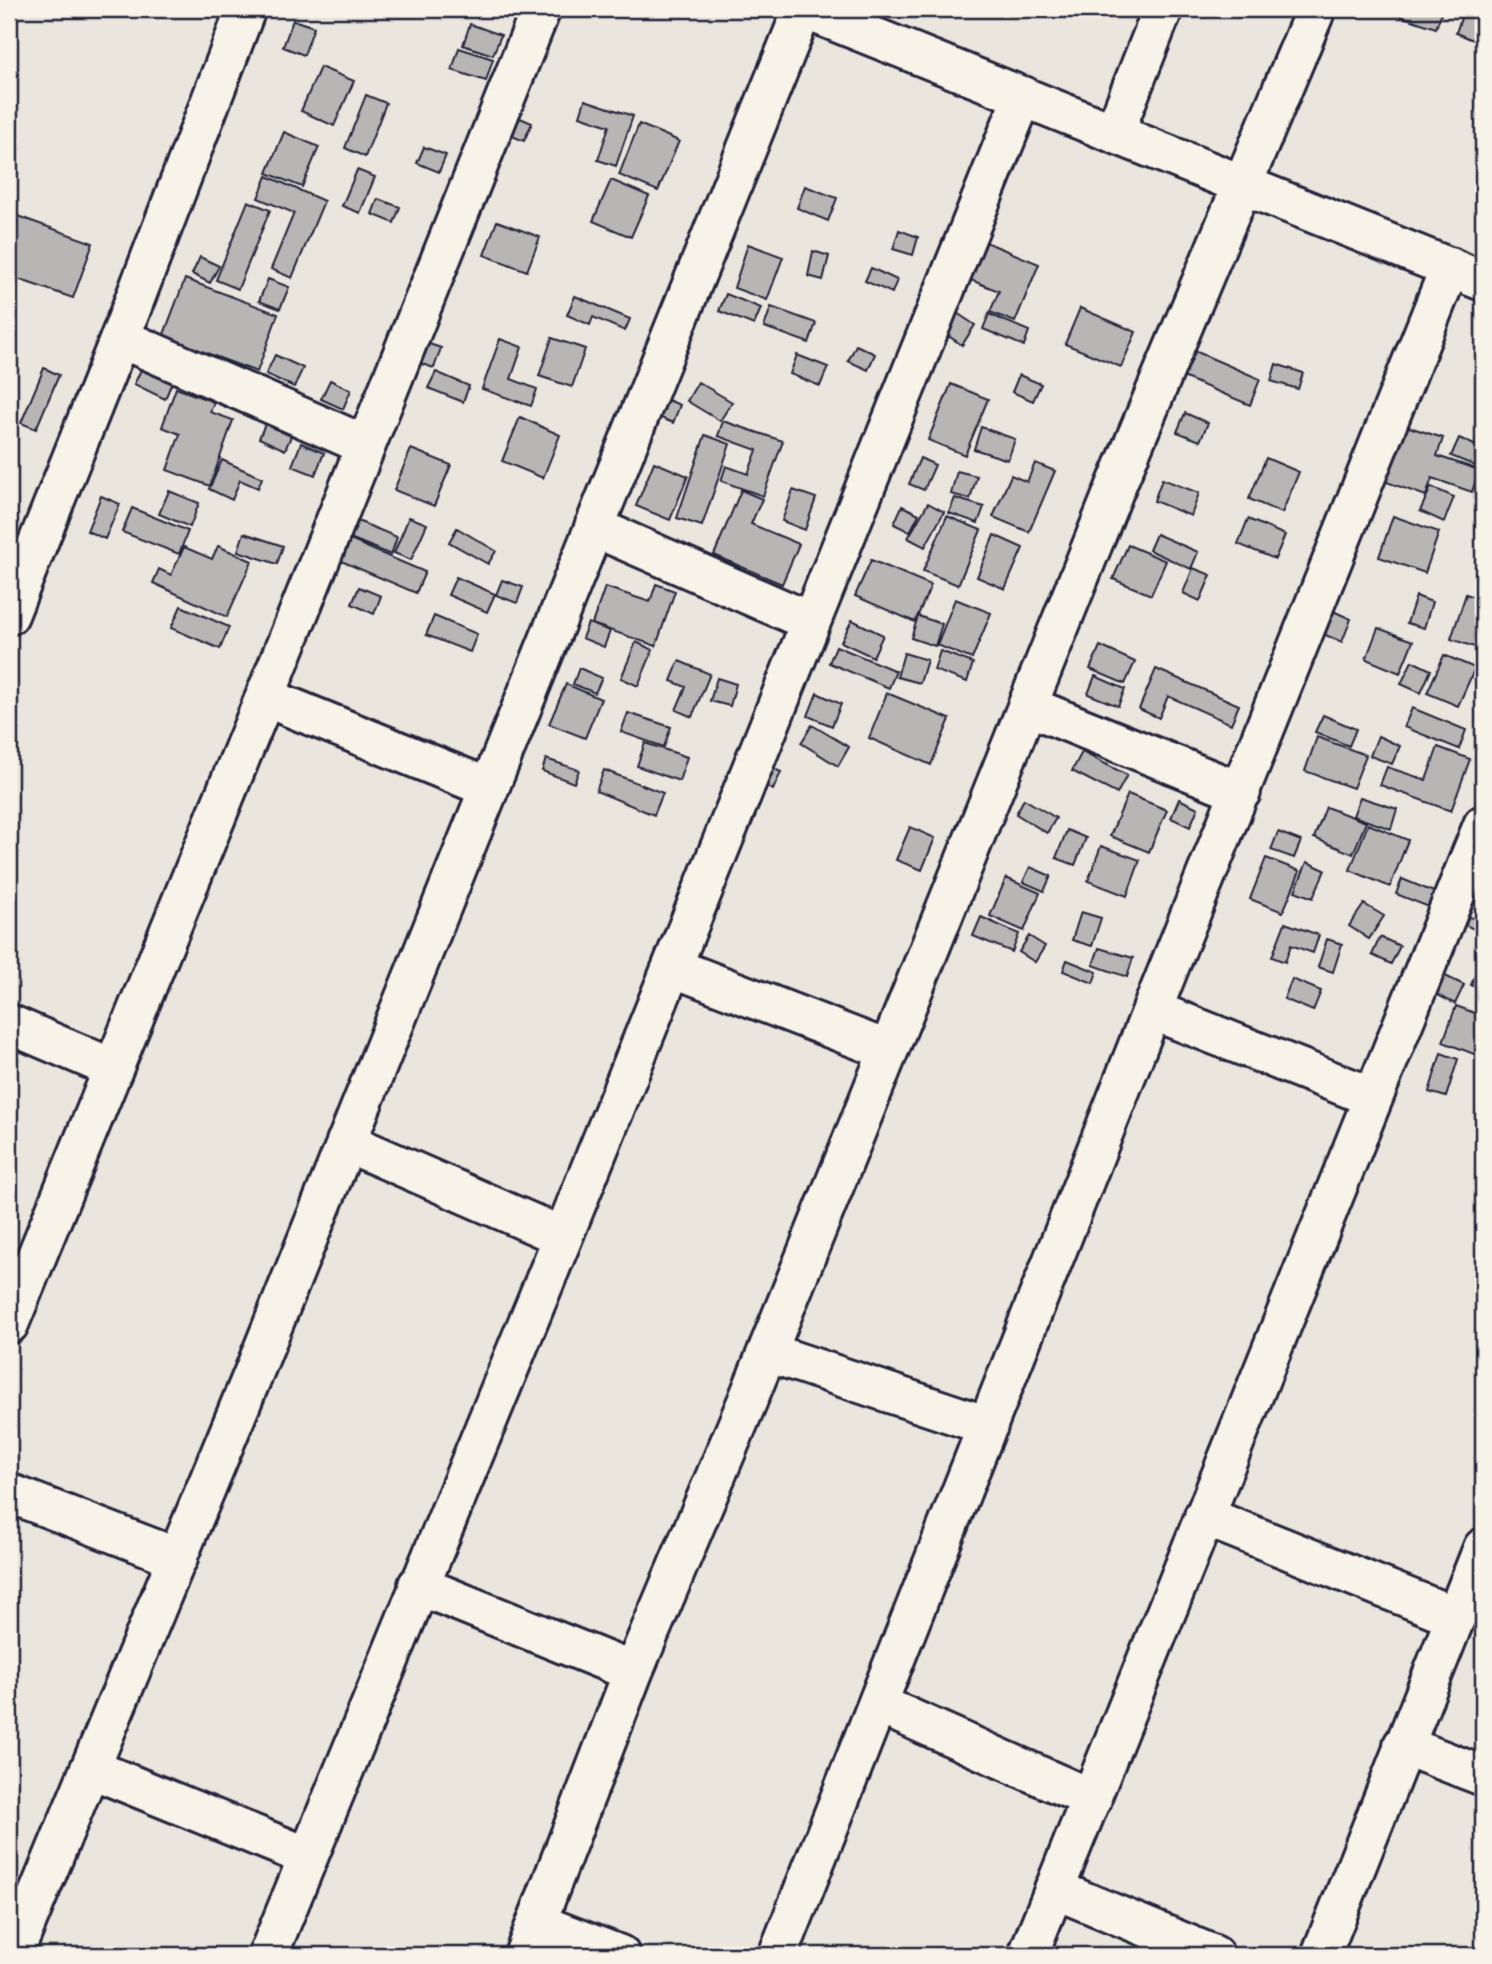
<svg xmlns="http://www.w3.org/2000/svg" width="1492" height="1964" viewBox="0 0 1492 1964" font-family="'Balsamiq Sans',sans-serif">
	<rect width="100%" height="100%" fill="#eae6de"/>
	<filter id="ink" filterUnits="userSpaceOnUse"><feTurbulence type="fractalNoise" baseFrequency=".0143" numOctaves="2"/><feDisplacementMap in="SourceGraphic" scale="14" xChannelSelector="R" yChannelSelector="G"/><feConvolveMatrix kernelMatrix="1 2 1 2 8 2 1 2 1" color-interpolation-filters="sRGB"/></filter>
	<g filter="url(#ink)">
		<path fill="#b8b6b5" stroke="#22223b" stroke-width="2" d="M1403 9H1443L1436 28 1400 16Z
			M1464 9H1483L1473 40 1456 33Z
			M293 20 314 27 304 55 283 47Z
			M470 24 501 35 493 55 463 45Z
			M459 48 493 59 486 81 452 70Z
			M320 67 354 81 334 126 301 111Z
			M366 95 386 103 365 157 345 148Z
			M585 100 633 116 616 166 598 160 609 126 580 116Z
			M513 115 532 123 524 141 505 133Z
			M639 124 679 141 658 191 619 175Z
			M284 132 319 147 302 187 267 173Z
			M9 146 19 149 9 179Z
			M424 147 446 155 439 172 417 163Z
			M357 170 375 177 360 213 342 206Z
			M267 176 324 201 292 278 271 269 294 213 258 198Z
			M611 180 649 196 631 237 593 221Z
			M805 186 837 198 828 221 797 208Z
			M378 199 400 207 394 223 372 214Z
			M248 201 270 210 238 289 216 280Z
			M9 213 93 243 73 298 9 276Z
			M497 221 540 237 527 271 484 255Z
			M899 230 918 237 913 255 893 249Z
			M966 234 1039 264 1015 322 990 312 999 291 950 272Z
			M748 244 783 257 767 300 734 288Z
			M813 251 829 256 823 280 808 276Z
			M200 257 219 266 210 283 192 274Z
			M871 268 897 280 892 293 865 281Z
			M185 279 278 314 257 372 163 337Z
			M268 279 289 287 280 309 259 301Z
			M726 294 761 308 754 325 719 311Z
			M575 296 630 319 625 331 593 317 590 325 567 315Z
			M771 307 816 323 809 343 764 327Z
			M1080 308 1136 332 1121 367 1065 344Z
			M957 313 975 325 962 345 944 333Z
			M989 314 1029 331 1024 346 983 329Z
			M552 338 585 349 572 387 539 376Z
			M500 339 522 347 511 379 537 389 531 406 482 389Z
			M423 342 441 348 434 368 416 362Z
			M856 345 875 354 868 370 848 361Z
			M1190 349 1260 379 1250 405 1178 375Z
			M275 355 303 368 294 387 266 374Z
			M797 355 828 367 820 386 790 374Z
			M1276 364 1303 373 1298 389 1271 381Z
			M143 366 173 380 165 399 134 384Z
			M44 368 59 375 36 429 21 423Z
			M436 372 469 386 463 402 428 388Z
			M1019 375 1041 384 1033 401 1012 392Z
			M330 380 351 390 343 409 321 399Z
			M698 382 732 402 720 421 687 401Z
			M951 384 988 399 965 455 928 440Z
			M176 388 214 402 210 412 233 420 210 486 167 470 180 434 162 427Z
			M651 393 680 405 673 423 644 411Z
			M1185 413 1208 423 1200 441 1177 432Z
			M520 417 560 435 543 478 502 461Z
			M723 421 783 441 763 496 721 481 726 466 748 474 757 450 718 436Z
			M265 424 291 436 285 450 259 438Z
			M1400 424 1443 438 1437 456 1479 470 1472 492 1432 478 1426 496 1381 480Z
			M981 427 1015 439 1008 460 974 449Z
			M705 435 730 444 702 526 677 518Z
			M1459 438 1483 449V469L1451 456Z
			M301 443 324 453 315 475 292 466Z
			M411 449 451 465 434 506 394 490Z
			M920 458 935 465 924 490 909 484Z
			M1266 458 1299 472 1282 513 1249 499Z
			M222 460 262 478 258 488 240 480 232 500 209 489Z
			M654 462 688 476 670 520 636 506Z
			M1035 463 1055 471 1029 532 993 517 1011 475 1027 482Z
			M957 471 977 476 970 499 951 494Z
			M1162 479 1199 493 1191 516 1154 501Z
			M1431 487 1454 497 1444 522 1420 511Z
			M741 490 762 499 751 524 799 544 782 584 714 555Z
			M793 490 816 498 805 530 782 521Z
			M169 491 199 503 190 527 159 514Z
			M1483 495V514L1476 511Z
			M101 496 120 504 105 539 87 531Z
			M955 498 984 507 978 523 949 513Z
			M928 503 944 512 925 547 908 538Z
			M902 506 919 514 910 532 894 524Z
			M132 508 188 531 179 554 122 532Z
			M947 516 981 530 958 585 923 571Z
			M1393 516 1439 532 1425 573 1379 557Z
			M409 517 427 524 411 560 394 553Z
			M350 518 397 537 391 555 343 535Z
			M1248 519 1285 535 1275 559 1238 544Z
			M457 528 496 551 488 564 449 542Z
			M244 533 283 546 277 564 238 551Z
			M1156 534 1198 552 1191 569 1149 550Z
			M994 535 1023 548 1005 589 977 577Z
			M343 537 425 572 416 593 334 558Z
			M1128 545 1166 561 1151 595 1113 579Z
			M218 546 252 561 227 617 153 583 159 569 171 575 184 547 212 559Z
			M871 560 931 585 915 622 855 596Z
			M1193 568 1211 575 1200 601 1183 593Z
			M456 577 495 594 487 612 448 595Z
			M502 580 523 587 517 603 496 595Z
			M656 584 675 591 656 646 592 624 605 587 650 602Z
			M359 587 381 596 374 614 352 604Z
			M1466 594 1483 600V650L1451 639Z
			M1416 596 1432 602 1424 628 1407 623Z
			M955 599 991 613 972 659 937 645Z
			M181 606 229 627 220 649 171 628Z
			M1333 611 1351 619 1342 642 1323 634Z
			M434 616 477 634 470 652 426 635Z
			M918 616 942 624 935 646 911 638Z
			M852 620 883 635 873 657 841 642Z
			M588 623 610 631 604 647 582 638Z
			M1378 628 1413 641 1400 673 1366 659Z
			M636 642 653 650 638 686 621 678Z
			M836 646 896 671 889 688 829 663Z
			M1100 646 1135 662 1125 684 1090 669Z
			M940 651 973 663 967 682 934 670Z
			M904 653 927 660 920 683 897 677Z
			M1444 655 1475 668 1458 706 1427 693Z
			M679 661 710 674 692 717 676 710 686 687 671 681Z
			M1412 661 1431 670 1421 693 1401 684Z
			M579 668 602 678 595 693 573 684Z
			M1156 669 1239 705 1231 724 1168 696 1159 718 1139 709Z
			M1095 676 1125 689 1118 706 1088 694Z
			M717 678 736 684 730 706 710 701Z
			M566 684 601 699 585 738 549 724Z
			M817 693 841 704 832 726 808 716Z
			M887 693 950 719 931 765 869 738Z
			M1412 708 1466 730 1459 749 1404 727Z
			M628 713 671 727 664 747 621 732Z
			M1323 715 1356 729 1349 746 1315 732Z
			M812 725 849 747 838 766 801 743Z
			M1378 736 1400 746 1392 764 1370 756Z
			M1317 737 1366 755 1353 788 1305 771Z
			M645 743 687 757 679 781 637 766Z
			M1438 747 1470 759 1451 811 1380 785 1387 767 1426 780Z
			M1082 752 1127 775 1117 794 1072 771Z
			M546 759 579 770 574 783 542 771Z
			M762 763 781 772 773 790 753 780Z
			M604 770 663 793 654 815 596 791Z
			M1128 794 1167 810 1149 852 1110 836Z
			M1360 797 1397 809 1391 829 1353 816Z
			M1024 799 1056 818 1047 833 1016 814Z
			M1179 799 1198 808 1190 827 1171 818Z
			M1326 807 1366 822 1353 854 1314 838Z
			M1368 824 1408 840 1390 887 1350 870Z
			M910 827 935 838 922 870 896 860Z
			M1067 830 1086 838 1075 865 1056 858Z
			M1278 832 1301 841 1294 858 1271 850Z
			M1101 846 1140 860 1127 896 1088 881Z
			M1266 858 1300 871 1283 912 1250 899Z
			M1307 862 1325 870 1313 898 1295 891Z
			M1030 867 1051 876 1044 891 1023 882Z
			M1006 878 1040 893 1024 931 990 916Z
			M1402 879 1434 892 1429 907 1396 894Z
			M1364 904 1384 916 1369 939 1349 926Z
			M1081 912 1101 918 1092 946 1072 940Z
			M1468 916 1483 923V933L1465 925Z
			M981 917 1019 934 1012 952 973 936Z
			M1285 923 1319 935 1313 953 1291 945 1285 962 1272 957Z
			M1029 936 1045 946 1035 962 1019 952Z
			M1380 937 1400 946 1391 964 1372 955Z
			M1327 939 1342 944 1333 972 1318 967Z
			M1099 948 1133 958 1127 977 1093 965Z
			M1483 956V990L1471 985Z
			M1067 960 1097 972 1093 983 1063 971Z
			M1439 973 1464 985 1455 1004 1430 991Z
			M1292 979 1321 991 1313 1011 1284 999Z
			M1456 1006 1483 1016V1044L1479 1056 1443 1042Z
			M1441 1053 1458 1059 1446 1097 1429 1092Z"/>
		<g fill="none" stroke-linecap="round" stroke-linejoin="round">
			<defs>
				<path id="street" d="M804 9 1483 281
					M1114 133 1163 9
					M120 338 365 445
					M594 527 811 622
					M265 697 489 788
					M1028 706 1241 792
					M672 967 887 1050
					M1152 1010 1372 1097
					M9 1024 112 1068
					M346 1142 563 1237
					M9 1324 265 697 541 9
					M767 1352 988 1426
					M9 1493 178 1558
					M1204 1516 1456 1617
					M418 1585 633 1672
					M878 1704 1092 1799
					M1403 1745 1483 1776
					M92 1769 306 1856
					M1054 1889 1214 1955
					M537 1923 620 1955
					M13 1955 254 1372 803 9
					M268 1955 563 1237 1023 96
					M524 1955 633 1672 747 1402 1116 486 1316 9
					M778 1955 1152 1010 1450 267
					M1028 1955 1483 825
					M1321 1955 1483 1548"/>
				<path id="secondary" d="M9 615 120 338 246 9"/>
			</defs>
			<use href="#street" stroke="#22223b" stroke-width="44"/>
			<use href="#secondary" stroke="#22223b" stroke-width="44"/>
			<use href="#street" stroke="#f7f3e8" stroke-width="38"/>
			<use href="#secondary" stroke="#f7f3e8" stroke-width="38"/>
		</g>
	</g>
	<rect width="1492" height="1964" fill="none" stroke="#f7f3e8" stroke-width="35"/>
	<rect x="18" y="18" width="1457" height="1929" fill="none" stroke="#22223b" stroke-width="2.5" filter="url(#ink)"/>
</svg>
